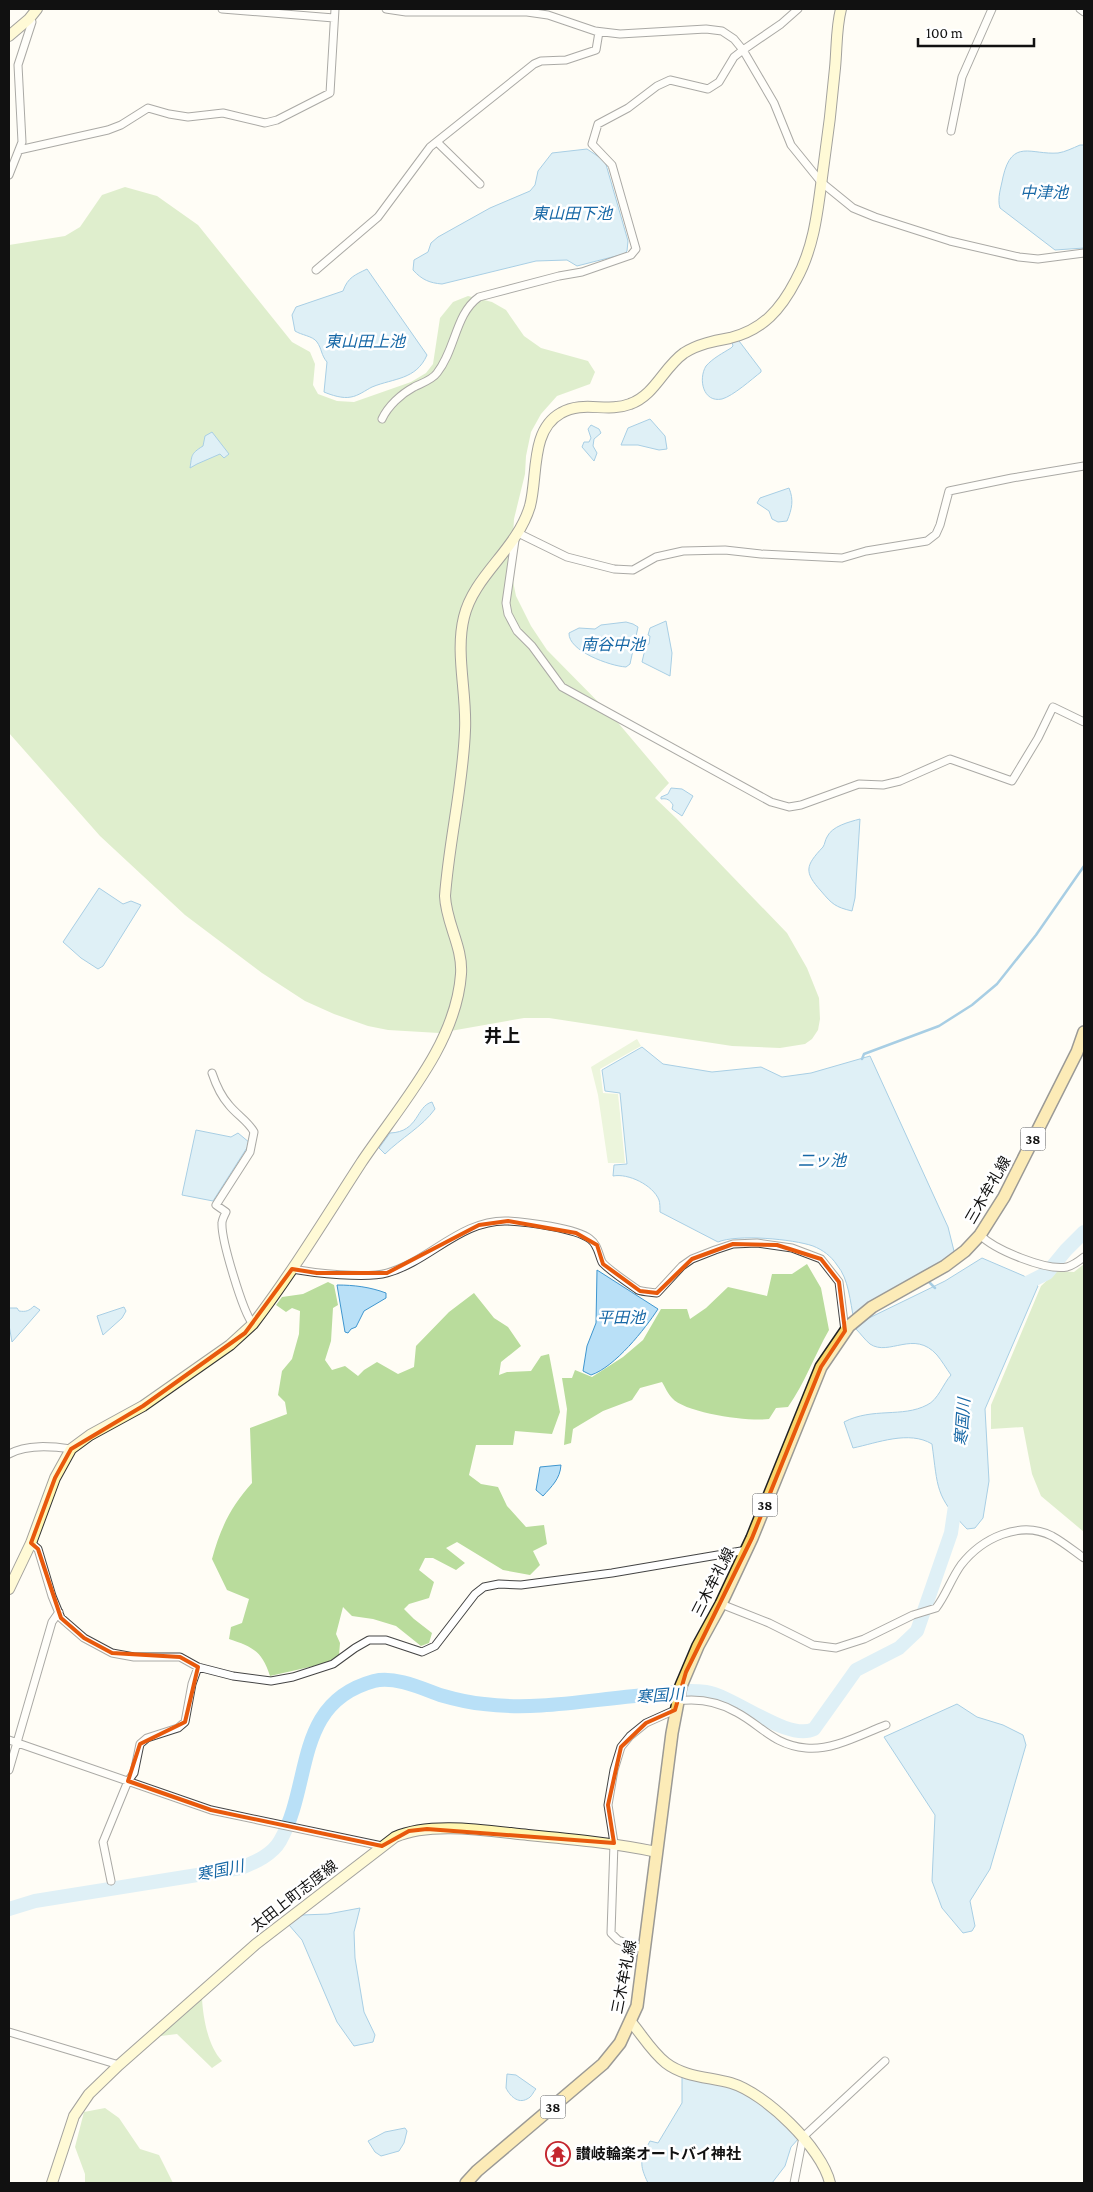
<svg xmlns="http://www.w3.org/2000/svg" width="1093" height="2192" viewBox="0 0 1093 2192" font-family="'Crimson Pro','Noto Sans JP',serif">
	<rect width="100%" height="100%" fill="#fffdf5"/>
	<path fill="#d5ebbd" d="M637 1039 641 1046 600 1069 603 1093 618 1094 625 1163H608L598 1095 591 1067Z"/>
	<path fill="#b9dc9c" d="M125 187 157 196 198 225 292 342 310 352 315 364 313 385 318 394 337 401 354 402 411 382 426 373 433 364 440 318 453 302 468 296 492 302 506 310 524 336 541 348 588 361 595 372 590 384 557 396 541 414 531 432 526 456 525 474 514 519 511 571 516 596 531 626 547 650 614 718 669 783 655 798 676 818 787 933 807 968 819 998 820 1019 818 1030 812 1039 805 1044 780 1048 732 1046 549 1018H524L439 1033 388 1030 368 1026 334 1014 305 1001 262 973 185 915 100 836 9 733V245L65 236 80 227 102 195Z
		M807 1264 821 1288 829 1330C814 1356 805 1383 788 1407L776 1408 769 1419C749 1422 685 1413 672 1398 668 1394 665 1387 662 1382L640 1388 632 1400 603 1411 573 1429 571 1443 564 1445 567 1409 562 1378H572L575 1370 592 1377 623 1357 643 1340 661 1309H687L690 1319 706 1308 728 1287 767 1296 772 1274H792Z
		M1084 1264V1532L1041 1496 1032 1474 1023 1427 991 1429V1405L1041 1286 1057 1271 1074 1272Z
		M328 1282 334 1285 338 1305 333 1308 331 1341 325 1360 332 1370 345 1366 358 1376 364 1370 377 1362 398 1374 414 1367 416 1346 449 1312 474 1293 494 1318 508 1327 521 1346 501 1362 499 1375 507 1372 531 1371 541 1356 549 1354 560 1412 552 1434 515 1431 513 1445H476L469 1475 481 1484 498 1487 507 1506 526 1527 544 1525 547 1544 533 1551 540 1565 530 1575 503 1570 457 1542 446 1548 465 1563 456 1570 433 1558H425L419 1570 434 1582 429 1598 409 1604 404 1609 414 1619 432 1633 429 1643 421 1646 396 1626 373 1619 352 1616 343 1607 336 1634 340 1643 339 1655 327 1663 270 1676C262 1651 253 1647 229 1639L231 1627 242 1623 249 1599 227 1590 212 1559C220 1529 231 1506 252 1483L250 1428 287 1414 285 1402 278 1395 282 1371 292 1359 299 1334 300 1311 292 1308 286 1312 276 1305 282 1297 303 1294Z
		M202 1998C203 2018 208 2046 222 2061L212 2068 177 2034 161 2036 160 2034Z
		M105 2108 119 2118 140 2149 159 2155 173 2183H85V2174L75 2147 84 2112Z"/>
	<path fill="#b9e0f7" stroke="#3f96cf" d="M1080 145H1084V248L1055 250 1000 208C997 198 1001 188 1003 177 1012 138 1031 155 1058 153 1065 152 1073 148 1080 145Z
		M587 149 605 161 628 241 627 251 624 254 577 266 567 260 536 261 442 284C430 283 422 280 413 270L414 260 428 252 431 243 438 237 490 208 530 191 535 185 538 171 552 153Z
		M367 269 427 355C416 380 394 378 372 387 366 390 358 396 351 397 343 399 331 395 324 392L327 362C321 355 322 349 317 342 313 336 301 335 295 331L292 315 296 307 343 291C348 277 355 275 367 269Z
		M736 337 761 370V372C752 379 733 396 722 399 703 403 698 379 706 366 713 358 723 353 731 348L733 346 731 339Z
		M650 419 665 436 667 449 659 450 638 445H621L628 428Z
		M591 425 599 429 601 433 594 439 593 446 597 453 594 461 582 447 584 442H589L591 438 588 429Z
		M212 432 229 454 224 458 220 454 197 464 190 468C192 456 190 454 203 446L205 436Z
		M789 488C794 500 792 509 787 521L778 522 772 519 769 511 757 503 760 498Z
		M666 621 672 653 670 676 642 662 646 645 649 644 650 636 648 635 650 628Z
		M626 622 633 624 638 627 630 664 626 667C610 666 568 651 569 633L579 628 595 629 601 625Z
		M671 788 682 789 693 796 682 816 672 809 673 805C670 800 667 798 661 799V797L668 794Z
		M860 819 855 898 852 911C835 907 832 904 821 891 804 872 805 866 823 847 825 844 825 840 827 837 832 826 849 822 860 819Z
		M99 888 123 904 131 901 141 905 103 966 98 969 81 958 63 942Z
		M642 1047 663 1064 712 1072 761 1067 782 1077 811 1073 870 1056 948 1227 955 1255 854 1320C850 1302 849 1279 837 1265 831 1256 823 1250 813 1246 793 1239 737 1234 718 1242L660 1212C660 1208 660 1203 659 1200 653 1185 628 1173 613 1176L614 1165 627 1164 620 1093 605 1091 602 1070Z
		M432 1102 435 1109C422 1127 401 1138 385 1154L379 1148 390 1133C419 1132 416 1106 432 1102Z
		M196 1130 231 1137 238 1133 250 1143 213 1201 182 1195Z
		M982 1258 1024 1276 1038 1286 985 1409 989 1481 983 1518 975 1528 967 1529C935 1496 938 1488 932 1444 909 1430 877 1443 853 1448L844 1422C873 1407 902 1418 927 1405 938 1400 943 1384 951 1375 946 1368 942 1361 937 1355 914 1329 889 1357 870 1344 865 1340 861 1334 856 1329L869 1318 945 1281Z
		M597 1270 658 1309C645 1329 615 1367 591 1375L583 1371 587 1346 596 1323Z
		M337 1285C354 1285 370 1287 386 1293V1298L364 1311 356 1327 351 1329 348 1333 345 1332Z
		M34 1306 40 1310 12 1342 9 1325V1308H17L19 1311C26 1312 29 1311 34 1306Z
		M124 1307 126 1311 122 1318 103 1335 97 1316Z
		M561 1465C560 1479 552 1486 543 1496L536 1490 540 1467Z
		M957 1704 977 1717 1003 1725 1023 1735 1026 1745 990 1869 970 1901 975 1926 972 1931 963 1933 942 1908 932 1881 935 1815 884 1737Z
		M360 1908 354 1932 355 1958 364 2012 375 2035 373 2042 354 2046 337 2022 302 1940 289 1925 302 1915 328 1914Z
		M507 2074 516 2075 536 2089C533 2092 532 2097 527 2099 518 2104 510 2096 506 2088Z
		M682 2077 740 2089 761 2101 799 2138 791 2147 785 2166 772 2183H648C639 2164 640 2160 650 2141L658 2143 682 2103Z
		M405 2128 407 2131 404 2143 399 2151 381 2156 375 2152 368 2141 385 2132Z"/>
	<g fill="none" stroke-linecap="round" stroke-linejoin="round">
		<path stroke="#3f96cf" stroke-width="2.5" d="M862 1059 864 1054 939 1026 972 1005 997 984 1036 935 1084 866
			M927 1280 935 1288"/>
		<path stroke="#b9e0f7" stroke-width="14" d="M1015 1289 1047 1273 1066 1250 1084 1232
			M9 1909 35 1901 241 1868C255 1862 272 1855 280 1841 313 1783 293 1703 374 1681 395 1676 421 1688 440 1695 454 1699 470 1703 484 1704 537 1711 593 1699 646 1695 666 1693 687 1689 706 1692 736 1697 788 1742 814 1729L856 1670 899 1648 917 1631 951 1533 956 1499"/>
		<defs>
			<path id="street" d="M222 9 334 18
				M386 9 406 12H527L548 15 595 31 620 34 706 29 722 31 734 39 743 50 774 103 791 145 821 182 853 208 875 217 950 241 1019 257 1038 259 1084 253
				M1080 9 1084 12
				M951 131 962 77 992 9
				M437 142 480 184
				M19 150 108 130 121 125 148 108 169 114 188 117 223 113 265 123 277 120 330 93 335 9
				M9 175 22 142 18 65 32 22 29 19
				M316 270 378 217 430 147 534 64 541 61 566 60 596 50 599 32
				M382 419C388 406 401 394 414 387 422 383 432 380 437 373 456 349 455 314 479 297L559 276 582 272 631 255 636 249 612 165 592 144 598 124 628 108 657 86 670 80 708 89 719 82 734 57 743 50 781 24 798 9
				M518 533 567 557 614 569 633 570 656 557 683 551 725 550 761 554 842 558 866 551 927 541 936 534 940 525 949 491 1012 478 1084 466
				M515 540 506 603 508 614 517 631 532 646 562 687 771 802 789 807 801 805 859 784 883 785 900 781 950 759 1012 781 1038 738 1053 707 1084 722
				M212 1073C216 1085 221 1096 229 1105 237 1115 248 1121 254 1132L250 1152 216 1205 226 1212C224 1216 222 1220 222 1223 221 1239 243 1313 253 1324
				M980 1235C995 1250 1046 1271 1067 1267 1074 1265 1079 1261 1084 1257
				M292 1269C314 1273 366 1279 387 1273 430 1261 461 1219 508 1221 526 1222 576 1228 590 1239 598 1245 598 1253 602 1262 606 1268 631 1285 638 1290 643 1292 651 1292 657 1293L682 1266 692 1259 715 1250 733 1244 757 1243 792 1248 821 1259 839 1282 845 1331
				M9 1454C27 1444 51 1446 71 1449
				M31 1543 38 1549 52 1596 61 1618 84 1638 112 1653 134 1657H180L198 1667 233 1676 271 1681 293 1677 333 1664 355 1648 369 1640H386L422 1652 435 1646 475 1594 484 1587 499 1584 521 1585 612 1573 747 1550
				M721 1604 769 1623 813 1645 836 1648 864 1639 913 1615 936 1608C946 1595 951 1579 961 1565 982 1538 1020 1520 1052 1536 1063 1542 1074 1551 1084 1558
				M677 1701C698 1698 717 1701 736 1712 761 1725 773 1745 806 1748 832 1751 862 1734 886 1725
				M9 1740 211 1810 382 1846
				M9 1770 52 1622 59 1612
				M111 1881 103 1842 128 1781 134 1773 140 1744 147 1738 178 1728 185 1722 192 1684 198 1667
				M645 1950 618 1940 611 1933 614 1843 608 1805 614 1770 621 1747 630 1736 646 1723 675 1710
				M9 2032 119 2065
				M794 2183 803 2137 885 2061"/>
			<path id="secondary" d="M9 36 29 19 37 9
				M9 1589 31 1543 55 1478 71 1449 90 1435 143 1406 230 1345 253 1324C292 1273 326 1217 361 1163 399 1106 456 1045 461 974 463 947 446 923 445 896 449 841 463 786 465 730 467 693 455 653 464 617 474 575 517 550 530 506 538 476 530 430 561 413 583 400 607 413 630 404 655 395 663 368 684 353 698 344 714 341 730 338 763 330 781 309 796 280 815 246 818 207 823 170 828 136 832 102 835 68 837 48 836 28 841 9
				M631 2022C642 2035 652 2052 666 2063 684 2077 709 2077 731 2083 765 2093 822 2148 830 2183
				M52 2183 74 2116 89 2094 119 2065 256 1944 395 1837C431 1821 489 1831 528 1835 571 1839 614 1843 657 1852"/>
			<path id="primary" d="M466 2183 477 2171 603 2064 620 2043 637 2006 672 1733 681 1686 698 1646 721 1604 752 1538 821 1367 849 1326 872 1307 945 1266 965 1251 980 1235 1004 1197 1077 1052 1084 1032"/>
		</defs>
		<use href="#street" stroke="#444" stroke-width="9"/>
		<use href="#secondary" stroke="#333" stroke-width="12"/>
		<use href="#primary" stroke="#222" stroke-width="14"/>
		<use href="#street" stroke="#fff" stroke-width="7"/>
		<use href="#secondary" stroke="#fff6b0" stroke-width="10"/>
		<use href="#primary" stroke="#f9d66b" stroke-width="11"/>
	</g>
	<path d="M0 0H1093V2192H0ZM508 1221 576 1233 597 1245 603 1264 640 1291 657 1293 692 1259 733 1244 777 1245 821 1259 839 1282 845 1331 821 1367 752 1538 686 1672 675 1710 646 1723 621 1747 608 1805 614 1843 427 1829 409 1831 382 1846 211 1810 128 1781 140 1744 185 1722 198 1667 180 1657 112 1653 84 1638 61 1618 38 1549 31 1543 55 1478 71 1449 143 1406 245 1333 292 1269 317 1273H387L479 1225Z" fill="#fffdf5" fill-opacity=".55" fill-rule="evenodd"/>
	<path fill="none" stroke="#e8590c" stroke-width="4" stroke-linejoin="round" d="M508 1221 576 1233 597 1245 603 1264 640 1291 657 1293 692 1259 733 1244 777 1245 821 1259 839 1282 845 1331 821 1367 752 1538 686 1672 675 1710 646 1723 621 1747 608 1805 614 1843 427 1829 409 1831 382 1846 211 1810 128 1781 140 1744 185 1722 198 1667 180 1657 112 1653 84 1638 61 1618 38 1549 31 1543 55 1478 71 1449 143 1406 245 1333 292 1269 317 1273H387L479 1225Z"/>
	<defs>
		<symbol id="temple-ring" viewBox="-11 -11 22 22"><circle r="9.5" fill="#fff" stroke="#c4262e" stroke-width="1.5"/><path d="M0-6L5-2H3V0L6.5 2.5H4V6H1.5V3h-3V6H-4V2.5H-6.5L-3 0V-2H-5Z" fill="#c4262e"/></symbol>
	</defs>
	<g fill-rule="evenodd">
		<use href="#temple-ring" x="544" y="2140" width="28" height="28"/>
	</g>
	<g text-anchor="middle" stroke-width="5" stroke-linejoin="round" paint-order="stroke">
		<g fill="#fff" stroke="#585858" stroke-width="1">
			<rect x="1020.5" y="1127.5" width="25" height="23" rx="4"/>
			<rect x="752.5" y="1493.5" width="25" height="23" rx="4"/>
			<rect x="540.5" y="2095.5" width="25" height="23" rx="4"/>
		</g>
		<g font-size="14" font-weight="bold" fill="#111">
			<text x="1033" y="1144">38</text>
			<text x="765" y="1510">38</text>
			<text x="553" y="2112">38</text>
		</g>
		<g font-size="15" fill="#111" stroke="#fff">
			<text transform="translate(988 1190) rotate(-60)" y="5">三木牟礼線</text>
			<text transform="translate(713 1582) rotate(-63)" y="5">三木牟礼線</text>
			<text transform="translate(294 1896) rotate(-38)" y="5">太田上町志度線</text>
			<text transform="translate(624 1977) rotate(-79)" y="5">三木牟礼線</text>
		</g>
		<g font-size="15" font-weight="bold" fill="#111" stroke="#fff" text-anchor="start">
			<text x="576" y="2159">讃岐輪楽オートバイ神社</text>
		</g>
		<g font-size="16" font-style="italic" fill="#1768a6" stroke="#fff">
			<text x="1044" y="198">中津池</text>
			<text x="572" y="219">東山田下池</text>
			<text x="365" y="347">東山田上池</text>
			<text x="613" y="650">南谷中池</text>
			<text x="822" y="1166">二ッ池</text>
			<text x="621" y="1323">平田池</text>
			<text transform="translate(962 1422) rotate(-86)" y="6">寒国川</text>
			<text transform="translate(660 1695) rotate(-4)" y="6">寒国川</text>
			<text transform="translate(220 1870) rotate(-12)" y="6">寒国川</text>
		</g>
		<g font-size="18" font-weight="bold" fill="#111" stroke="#fff">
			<text x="502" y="1042">井上</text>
		</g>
	</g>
	<rect width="1093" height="2192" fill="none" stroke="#111111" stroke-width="20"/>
	<path d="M918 38v8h116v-8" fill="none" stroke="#111111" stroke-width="2.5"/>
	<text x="926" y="38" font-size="15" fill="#111111" stroke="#ffffff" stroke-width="4" paint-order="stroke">100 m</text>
</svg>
